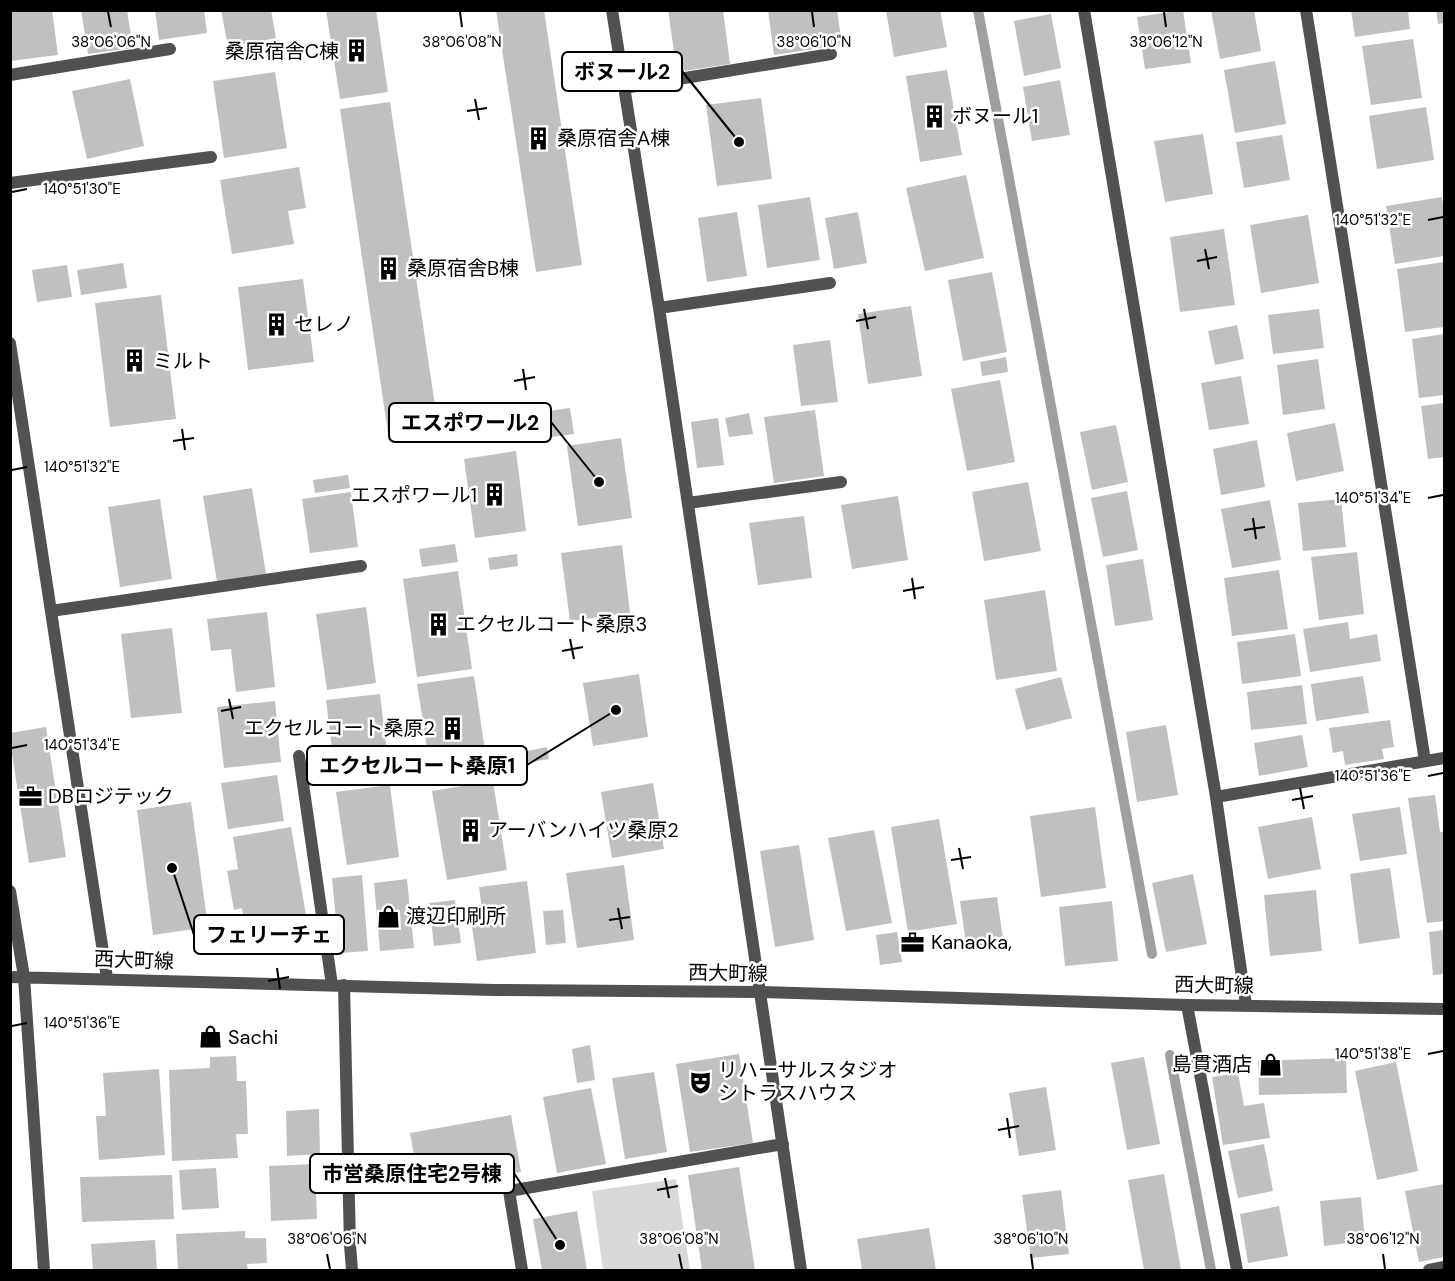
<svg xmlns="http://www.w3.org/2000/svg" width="1455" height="1281" viewBox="0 0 1455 1281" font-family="'DM Sans','Noto Sans JP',sans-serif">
	<rect width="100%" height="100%" fill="#fff"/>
	<path fill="#d8d8d8" d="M676 1179 690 1270H603L592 1191Z"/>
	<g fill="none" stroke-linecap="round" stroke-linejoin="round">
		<path stroke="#9f9f9f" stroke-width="10" d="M978 10 1152 954
			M1170 1055 1211 1270"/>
	</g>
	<path fill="#c0c0c0" d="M10 10H52L58 55 10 61Z
		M81 10H127L133 48 88 54Z
		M155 10H204L207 33 159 40Z
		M221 10H271L276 38 228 47Z
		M326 10H376L388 92 340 99Z
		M496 10H544L582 265 536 272Z
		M668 10H723L730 64 677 72Z
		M768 10H837L842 45 774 55Z
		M886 10H940L947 47 894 57Z
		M1183 10 1191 63 1145 69 1137 17Z
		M1211 10H1254L1261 51 1220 59Z
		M1351 10H1408L1410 29 1355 37Z
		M1436 10H1444V23L1438 24Z
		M1051 14 1061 68 1024 76 1014 21Z
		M1413 39 1422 98 1371 105 1362 46Z
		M1275 61 1286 124 1235 133 1224 70Z
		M947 70 962 155 920 162 906 76Z
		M275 72 287 148 224 158 213 81Z
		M130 79 144 146 87 159 72 91Z
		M1060 80 1070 135 1032 141 1023 87Z
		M761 98 772 179 717 186 706 105Z
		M390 102 438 426 388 433 340 109Z
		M1426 107 1434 160 1377 169 1369 116Z
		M1203 134 1213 194 1165 202 1154 141Z
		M1282 135 1290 180 1244 188 1236 142Z
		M299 167 306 208 288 211 294 244 232 254 220 180Z
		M966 175 984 258 925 271 906 188Z
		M810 197 820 260 767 268 758 205Z
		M1442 197 1444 211V256L1395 264 1386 206Z
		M737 212 747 276 707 282 698 218Z
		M858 212 867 263 834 269 825 218Z
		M1308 215 1319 283 1261 293 1250 225Z
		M1224 229 1235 305 1180 312 1170 237Z
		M1444 262V327L1405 332 1397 269Z
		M123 263 127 288 81 295 77 270Z
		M67 265 72 297 37 302 32 270Z
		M992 272 1007 352 963 361 948 280Z
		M303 279 314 362 248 370 238 287Z
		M161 295 176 419 110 427 95 303Z
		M911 306 922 376 868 384 858 314Z
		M1319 309 1324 348 1273 354 1268 315Z
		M1237 325 1244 359 1215 365 1208 331Z
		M1444 334V395L1419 398 1412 339Z
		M830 340 838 402 801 406 793 345Z
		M1006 357 1008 372 982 376 980 362Z
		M1318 359 1325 409 1283 415 1277 365Z
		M1241 376 1249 424 1209 430 1201 383Z
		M1000 380 1015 462 967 471 951 389Z
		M1444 403V457L1428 459 1421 406Z
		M570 408 574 434 552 437 548 411Z
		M815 410 824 476 774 483 764 417Z
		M749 413 753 434 729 437 725 418Z
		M718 418 724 465 697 468 691 422Z
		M1335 423 1344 471 1296 481 1287 433Z
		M1116 425 1128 482 1092 490 1080 432Z
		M621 438 632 518 578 526 567 446Z
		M1257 440 1265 487 1221 495 1213 449Z
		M516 451 526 531 475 538 464 459Z
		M348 475 350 488 315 493 313 480Z
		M1028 482 1041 551 984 561 972 492Z
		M252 488 266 574 217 582 203 496Z
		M1127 491 1138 550 1103 557 1091 498Z
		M351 492 358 547 310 553 302 499Z
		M898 496 908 560 852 569 841 505Z
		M160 499 172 579 120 587 108 507Z
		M1341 499 1346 547 1303 551 1298 503Z
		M1270 500 1281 560 1232 568 1221 509Z
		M804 516 812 578 758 585 749 523Z
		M455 544 458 562 422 567 419 549Z
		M622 545 630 613 570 621 561 553Z
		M1357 552 1364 614 1319 620 1311 557Z
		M517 554 518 566 490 570 488 558Z
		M1143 559 1153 620 1115 626 1106 565Z
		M1279 570 1288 629 1232 636 1224 578Z
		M458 571 472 669 417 677 403 579Z
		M1045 590 1057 671 996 680 984 600Z
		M366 607 376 683 327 690 316 614Z
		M267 612 275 687 236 692 231 649 211 651 207 619Z
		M1348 622 1350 639 1377 634 1381 661 1310 672 1303 629Z
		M172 628 182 713 131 718 121 634Z
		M1295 634 1301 676 1242 684 1237 642Z
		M639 674 648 737 593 746 583 683Z
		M474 676 488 771 432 779 417 684Z
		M1363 676 1369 713 1316 721 1311 684Z
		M1061 677 1072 718 1026 730 1015 689Z
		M1302 685 1307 724 1251 730 1247 692Z
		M380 694 389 769 335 775 326 700Z
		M275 701 281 762 224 768 217 707Z
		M1390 720 1394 747 1382 749 1384 759 1345 765 1343 751 1333 753 1329 728Z
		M1166 725 1178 795 1137 802 1126 732Z
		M46 727 66 857 29 863 10 741V733Z
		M1302 735 1308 767 1259 776 1254 743Z
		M547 747 549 759 524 763 522 752Z
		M277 775 284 821 228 829 221 783Z
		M493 781 507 870 447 880 432 791Z
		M653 783 664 849 612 858 601 792Z
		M390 785 399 857 347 865 336 792Z
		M1435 795 1440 832H1444V921L1427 923 1408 798Z
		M191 802 208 927 153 935 137 810Z
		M1095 807 1106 888 1041 897 1030 816Z
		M1400 807 1407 854 1360 861 1352 814Z
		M1312 817 1321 869 1268 879 1258 827Z
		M939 819 957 924 908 932 891 827Z
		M291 827 308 927 280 931 278 918 245 924 242 908 234 910 227 871 238 869 233 837Z
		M874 830 892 923 846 931 828 838Z
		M799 845 814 940 775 947 760 851Z
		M624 865 634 940 577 948 566 873Z
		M1390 868 1400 938 1359 944 1350 874Z
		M1193 874 1207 944 1166 952 1152 883Z
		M362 875 368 951 339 953 332 878Z
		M407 879 414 948 380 951 374 883Z
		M527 881 536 953 477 961 472 927 484 925 479 887Z
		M1316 890 1322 951 1270 956 1264 895Z
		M997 897 1004 946 967 951 960 901Z
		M455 900 461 943 434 946 429 903Z
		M1112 901 1118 961 1065 966 1059 907Z
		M563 910 566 943 546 945 543 911Z
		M1444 930V974L1433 975 1429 932Z
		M897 932 902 962 880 965 876 935Z
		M590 1045 595 1080 577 1083 572 1049Z
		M739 1054 753 1143 690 1152 676 1064Z
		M236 1056 237 1081H246L248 1134H236L238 1158 172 1161 169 1070 210 1068V1057Z
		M1144 1057 1160 1144 1127 1150 1111 1063Z
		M1346 1058 1347 1093 1259 1095 1258 1061Z
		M1396 1062 1418 1171 1377 1180 1355 1071Z
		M159 1069 165 1155 99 1160 96 1116H106L103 1073Z
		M654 1072 667 1152 625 1159 612 1078Z
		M1238 1073 1244 1106 1264 1103 1270 1138 1223 1145 1212 1077Z
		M1046 1087 1056 1150 1019 1156 1009 1093Z
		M591 1088 606 1164 557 1173 543 1097Z
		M319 1109 320 1154 287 1156 286 1111Z
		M511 1115 521 1172 420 1190 410 1133Z
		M1264 1144 1273 1191 1238 1198 1228 1151Z
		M315 1164 317 1219 271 1221 269 1166Z
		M739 1167 755 1270H702L688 1175Z
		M216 1168 219 1208 182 1210 179 1170Z
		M1164 1174 1181 1270H1144L1128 1180Z
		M172 1175 174 1219 82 1222 80 1177Z
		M1444 1184V1257L1419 1262 1405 1191Z
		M1061 1190 1069 1254 1031 1258 1022 1195Z
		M1361 1197 1365 1241 1324 1246 1320 1201Z
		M1279 1206 1288 1256 1248 1263 1240 1214Z
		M577 1211 587 1270H542L533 1219Z
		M929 1228 936 1270H862L857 1239Z
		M245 1231V1238H266L267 1263 247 1264 248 1270H178L176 1234Z
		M155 1240 157 1270H93L91 1244Z"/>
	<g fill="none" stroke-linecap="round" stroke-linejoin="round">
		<path stroke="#515151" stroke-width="12" d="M612 10 659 308 801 1270
			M1084 10 1216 797 1246 1005
			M1306 10 1425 761
			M10 75 170 49
			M624 88 831 54
			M10 183 211 157
			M659 308 830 283
			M10 343 107 978
			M688 503 841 482
			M51 611 361 566
			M299 756 332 985
			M1216 797 1444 758
			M344 985 350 1245 352 1270
			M1187 1005 1237 1270
			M522 1270 509 1191 783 1144
			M1429 1270 1444 1267"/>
		<path stroke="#515151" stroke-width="12" d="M10 891 24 977 44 1270
			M10 977 494 990 761 992 1187 1005 1444 1009"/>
	</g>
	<path fill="none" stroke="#000" stroke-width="2" d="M108 12 111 27M460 12 462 27M812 12 814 27M1164 12 1166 27M475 99 479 120M467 111 487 108M12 192 27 189M1428 220 1443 217M1205 249 1209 269M1197 261 1217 257M864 309 868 329M856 321 876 317M523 369 526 390M514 381 535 377M182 429 185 450M173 441 194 438M12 470 27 467M1428 498 1443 495M1253 518 1256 539M1244 530 1265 527M912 578 915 599M903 591 924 587M570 639 574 659M562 651 583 647M229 699 233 719M221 711 241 707M12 748 27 745M1428 776 1443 773M1300 788 1304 809M1292 800 1313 796M959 848 963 869M951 860 971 857M618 908 622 929M609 920 630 917M277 968 280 989M268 981 289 977M12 1026 27 1023M1428 1054 1443 1051M1007 1118 1010 1138M998 1130 1019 1126M665 1178 669 1198M657 1190 678 1186M327 1254 330 1269M679 1254 682 1269M1031 1254 1033 1269M1383 1254 1385 1269"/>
	<defs>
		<symbol id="building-bare" viewBox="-9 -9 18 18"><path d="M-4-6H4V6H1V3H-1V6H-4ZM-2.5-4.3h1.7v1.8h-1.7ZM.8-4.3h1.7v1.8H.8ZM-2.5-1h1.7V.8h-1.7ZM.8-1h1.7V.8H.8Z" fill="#000" stroke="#fff" stroke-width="2.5" paint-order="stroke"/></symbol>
		<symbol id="office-bare" viewBox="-9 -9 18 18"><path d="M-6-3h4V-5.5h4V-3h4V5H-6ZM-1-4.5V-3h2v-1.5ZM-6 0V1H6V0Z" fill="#000" stroke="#fff" stroke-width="2.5" paint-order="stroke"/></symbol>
		<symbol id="shop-bare" viewBox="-9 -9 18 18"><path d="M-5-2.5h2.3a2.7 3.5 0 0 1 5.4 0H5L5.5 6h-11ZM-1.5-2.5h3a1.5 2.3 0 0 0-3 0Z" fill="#000" stroke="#fff" stroke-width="2.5" paint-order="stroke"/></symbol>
		<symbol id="theatre-bare" viewBox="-9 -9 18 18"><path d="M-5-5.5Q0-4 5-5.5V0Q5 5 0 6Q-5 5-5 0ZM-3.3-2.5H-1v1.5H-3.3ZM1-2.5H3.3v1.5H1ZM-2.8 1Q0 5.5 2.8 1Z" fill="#000" stroke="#fff" stroke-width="2.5" paint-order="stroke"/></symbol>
	</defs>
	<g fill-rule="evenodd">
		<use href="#building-bare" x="340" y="34" width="33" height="33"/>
		<use href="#building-bare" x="918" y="100" width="33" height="33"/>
		<use href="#building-bare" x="522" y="122" width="33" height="33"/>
		<use href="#building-bare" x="372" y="252" width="33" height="33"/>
		<use href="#building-bare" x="260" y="308" width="33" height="33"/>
		<use href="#building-bare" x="118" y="344" width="33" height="33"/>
		<use href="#building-bare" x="478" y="478" width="33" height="33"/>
		<use href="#building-bare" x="422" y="608" width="33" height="33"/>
		<use href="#building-bare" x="436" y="712" width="33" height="33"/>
		<use href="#office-bare" x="14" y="780" width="33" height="33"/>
		<use href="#building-bare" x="454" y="814" width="33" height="33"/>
		<use href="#shop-bare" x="372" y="900" width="33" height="33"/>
		<use href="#office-bare" x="896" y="926" width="33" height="33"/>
		<use href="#shop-bare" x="194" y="1020" width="33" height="33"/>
		<use href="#shop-bare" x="1254" y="1048" width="33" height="33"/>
		<use href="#theatre-bare" x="684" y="1066" width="33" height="33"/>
	</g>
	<g text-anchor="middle" stroke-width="5" stroke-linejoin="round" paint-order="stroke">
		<g font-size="20" fill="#000" stroke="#fff" text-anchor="start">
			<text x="339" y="58" text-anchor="end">桑原宿舎C棟</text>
			<text x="952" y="123">ボヌール1</text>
			<text x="557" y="145">桑原宿舎A棟</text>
			<text x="407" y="275">桑原宿舎B棟</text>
			<text x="294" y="331">セレノ</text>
			<text x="153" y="368">ミルト</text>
			<text x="477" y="502" text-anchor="end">エスポワール1</text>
			<text x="456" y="631">エクセルコート桑原3</text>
			<text x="435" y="735" text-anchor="end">エクセルコート桑原2</text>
			<text x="48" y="803">DBロジテック</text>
			<text x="488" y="837">アーバンハイツ桑原2</text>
			<text x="406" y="923">渡辺印刷所</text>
			<text x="931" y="949">Kanaoka,</text>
			<text x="228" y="1044">Sachi</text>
			<text x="1252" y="1071" text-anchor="end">島貫酒店</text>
			<text x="718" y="1077">リハーサルスタジオ<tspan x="718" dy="23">シトラスハウス</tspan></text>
		</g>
		<g font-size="20" fill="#000" stroke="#fff">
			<text transform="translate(134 960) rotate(2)" y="7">西大町線</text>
			<text transform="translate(728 973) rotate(1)" y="7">西大町線</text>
			<text transform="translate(1214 985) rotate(1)" y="7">西大町線</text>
		</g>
	</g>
	<g font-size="15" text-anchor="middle" fill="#000" stroke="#fff" stroke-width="5" stroke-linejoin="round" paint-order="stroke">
		<text x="111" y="47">38°06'06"N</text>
		<text x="462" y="47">38°06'08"N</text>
		<text x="814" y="47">38°06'10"N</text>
		<text x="1166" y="47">38°06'12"N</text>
		<text x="82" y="194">140°51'30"E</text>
		<text x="1373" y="225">140°51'32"E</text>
		<text x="82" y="472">140°51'32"E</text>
		<text x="1373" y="503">140°51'34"E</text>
		<text x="82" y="750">140°51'34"E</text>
		<text x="1373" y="781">140°51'36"E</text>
		<text x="82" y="1028">140°51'36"E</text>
		<text x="1373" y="1059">140°51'38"E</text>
		<text x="327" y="1244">38°06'06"N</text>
		<text x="679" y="1244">38°06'08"N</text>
		<text x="1031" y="1244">38°06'10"N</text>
		<text x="1383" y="1244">38°06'12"N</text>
	</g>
	<path fill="none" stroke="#000" stroke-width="2" d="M739 142L682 71M599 482L551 422M616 710L527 765M172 868L194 935M560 1245L514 1173"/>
	<g fill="#000" stroke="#fff" stroke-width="2">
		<circle cx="739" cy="142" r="6"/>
		<circle cx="599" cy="482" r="6"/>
		<circle cx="616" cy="710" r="6"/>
		<circle cx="172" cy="868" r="6"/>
		<circle cx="560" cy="1245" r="6"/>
	</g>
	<g fill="#fff" stroke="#000" stroke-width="2">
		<rect x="562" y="52" width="120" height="39" rx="6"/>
		<rect x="389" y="403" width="162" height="39" rx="6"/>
		<rect x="307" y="746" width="220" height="39" rx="6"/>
		<rect x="194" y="915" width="150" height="39" rx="6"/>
		<rect x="310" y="1154" width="204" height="39" rx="6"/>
	</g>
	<g font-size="21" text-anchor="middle" font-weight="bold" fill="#000">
		<text x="622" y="79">ボヌール2</text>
		<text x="470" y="430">エスポワール2</text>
		<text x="417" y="773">エクセルコート桑原1</text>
		<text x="269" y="942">フェリーチェ</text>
		<text x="412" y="1181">市営桑原住宅2号棟</text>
	</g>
	<rect width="1455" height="1281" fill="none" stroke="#000000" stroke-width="24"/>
</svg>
